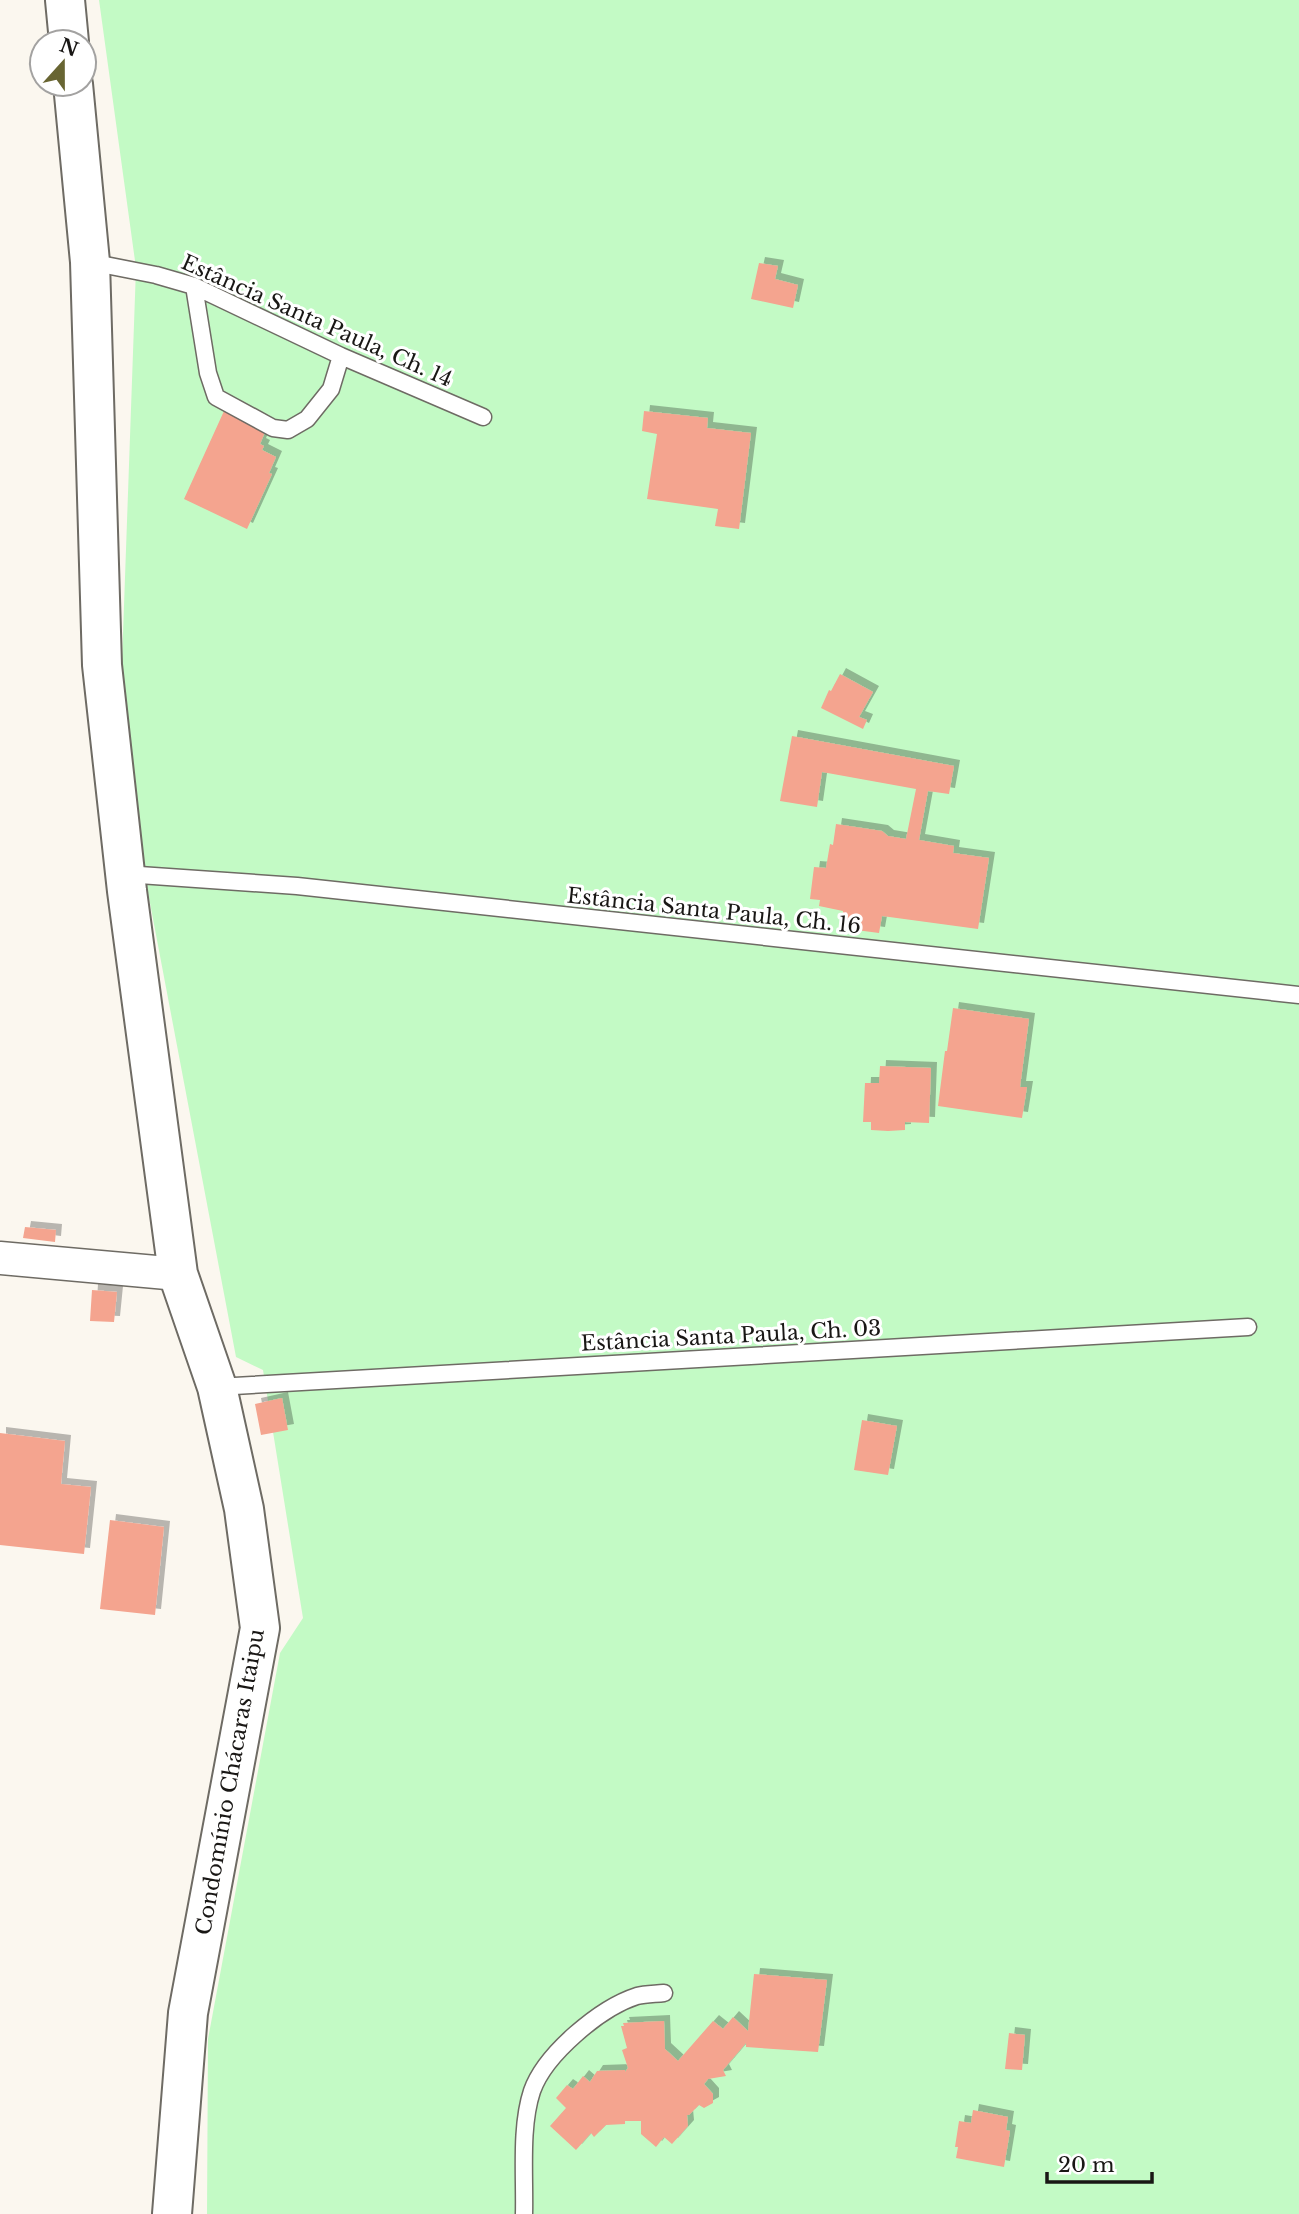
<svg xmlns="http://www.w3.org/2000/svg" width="1299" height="2214" viewBox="0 0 1299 2214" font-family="'Libre Baskerville',serif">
	<defs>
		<filter id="shadow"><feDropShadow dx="6" dy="-6" stdDeviation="0" flood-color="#0004"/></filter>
	</defs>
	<rect width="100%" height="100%" fill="#fbf7ef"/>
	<path fill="#c3fac5" d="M99 0H1299V2214H207L208 2039 280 1653 303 1618 263 1370 236 1357 139 845 121 690 136 268Z"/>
	<path fill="#f4a48f" filter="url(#shadow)" d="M759 263 778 266 775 279 798 285 793 308 751 299Z
		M224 411 265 432 260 444 264 446 262 450 276 457 269 473 272 474 247 529 184 499Z
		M644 411 708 418 707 428 751 433 739 529 715 526 718 509 647 499 657 434 642 431Z
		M840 674 873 692 859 717 867 720 863 729 821 708 829 690 831 691Z
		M792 736 954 766 949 794 928 791 919 840 954 846 953 853 989 858 978 929 882 916 879 933 841 928 843 911 819 906 820 900 810 899 814 867 826 868 830 844 833 845 836 824 882 831 888 836 906 839 916 789 822 772 817 807 780 801Z
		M953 1008 1029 1019 1020 1087H1027L1022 1118 938 1106 945 1051H947Z
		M880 1066 931 1068 929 1123 905 1122V1130L888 1131 871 1130V1122H863L865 1083H879Z
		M25 1227 56 1230 55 1242 23 1238Z
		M92 1290 117 1292 114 1322 90 1321Z
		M282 1398 288 1430 261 1435 255 1404Z
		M862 1420 897 1426 888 1475 854 1470Z
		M0 1433 65 1441 61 1484 91 1487 84 1554 0 1545Z
		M110 1520 164 1527 155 1615 100 1609Z
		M754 1974 827 1980 818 2052 746 2047V2043L723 2070 726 2076 708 2079 704 2084 713 2094V2103L704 2108 699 2105 689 2115H687L688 2126 672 2144 664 2137 656 2147 641 2134V2121H625V2124L606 2125 594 2137 591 2133 576 2150 550 2126 566 2108 556 2098 567 2085 573 2089 583 2076 590 2082 597 2071 625 2070V2072L628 2068 622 2050 627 2048 621 2026H624L623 2023 664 2021 665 2049 678 2061 713 2021 723 2029 733 2017 748 2031Z
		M1009 2033 1025 2035 1022 2070 1005 2069Z
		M973 2110 1008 2117 1006 2130 1010 2131 1004 2167 956 2158 958 2147H955L959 2121 971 2123Z"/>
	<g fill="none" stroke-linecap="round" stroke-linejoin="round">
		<defs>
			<path id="service" d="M90 262 156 275 194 286 341 356 483 417
				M194 286 208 373 216 397 273 428 288 430 307 419 331 389 341 356
				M125 874 297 886 1299 995
				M217 1387 1248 1327
				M524 2214C525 2176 520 2127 532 2091 545 2054 600 2008 637 1996 645 1994 655 1994 664 1993"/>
			<path id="minor" d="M0 1258 178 1274"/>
			<path id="tertiary" d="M65 0 69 42
				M73 84 90 262 102 665 127 891 178 1274 217 1387 244 1509 260 1628 188 2013 172 2214"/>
		</defs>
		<use href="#service" stroke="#6e6b64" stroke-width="19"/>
		<use href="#minor" stroke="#6e6b64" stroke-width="35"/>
		<use href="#tertiary" stroke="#6e6b64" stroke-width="42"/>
		<use href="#service" stroke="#fff" stroke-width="16"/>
		<use href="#minor" stroke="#fff" stroke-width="32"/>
		<use href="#tertiary" stroke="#fff" stroke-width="38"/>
	</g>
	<g text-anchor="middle" stroke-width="6" stroke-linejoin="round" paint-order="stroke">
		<g font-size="21" fill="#191715" stroke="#fff">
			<text transform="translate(317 321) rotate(24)" y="7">Estância Santa Paula, Ch. 14</text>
			<text transform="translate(714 911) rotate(6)" y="7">Estância Santa Paula, Ch. 16</text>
			<text transform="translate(731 1336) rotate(-3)" y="7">Estância Santa Paula, Ch. 03</text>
			<text transform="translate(230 1782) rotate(-80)" y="7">Condomínio Chácaras Itaipu</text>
		</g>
	</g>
	<g transform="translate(63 63) rotate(21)"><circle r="33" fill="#ffffff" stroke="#a3a2a1" stroke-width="2"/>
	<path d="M0-5L12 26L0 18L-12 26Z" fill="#686532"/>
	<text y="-10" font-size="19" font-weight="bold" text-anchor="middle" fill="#191715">N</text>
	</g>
	<path d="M1047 2172v10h105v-10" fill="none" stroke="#191715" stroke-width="3.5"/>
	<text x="1058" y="2172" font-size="21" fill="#191715" stroke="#ffffff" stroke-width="5" paint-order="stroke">20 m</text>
</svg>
